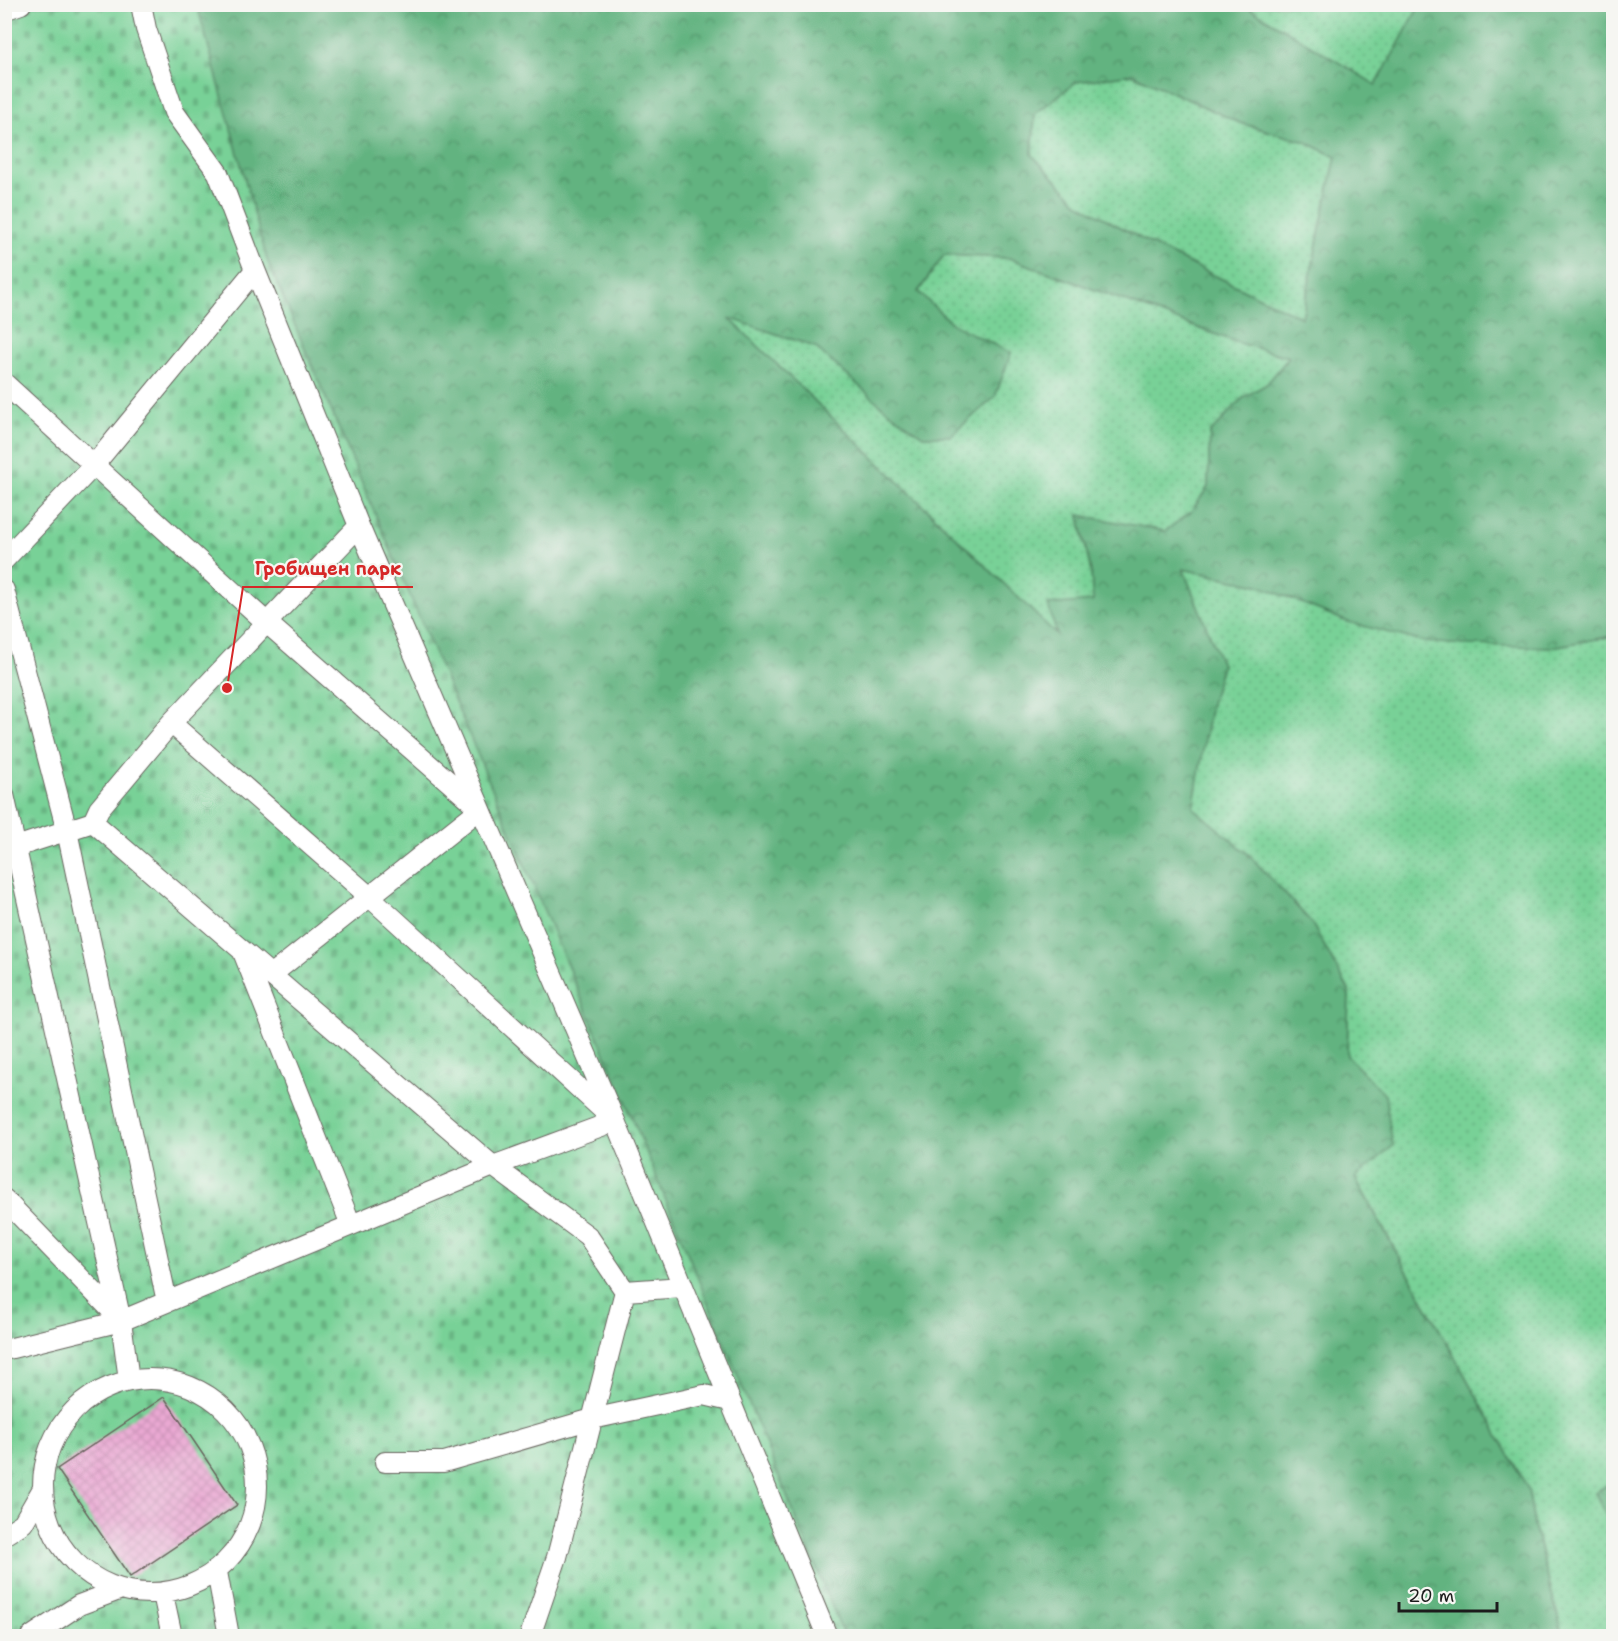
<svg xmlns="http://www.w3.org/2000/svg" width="1618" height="1641" viewBox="0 0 1618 1641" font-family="'Shantell Sans',sans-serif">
	<defs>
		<pattern id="grass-dots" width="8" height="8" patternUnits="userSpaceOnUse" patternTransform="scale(1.5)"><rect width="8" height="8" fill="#78d197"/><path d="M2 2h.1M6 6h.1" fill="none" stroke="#67b382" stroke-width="1.8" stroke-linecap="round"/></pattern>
		<pattern id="forest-crowns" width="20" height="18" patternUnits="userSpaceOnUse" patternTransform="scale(1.5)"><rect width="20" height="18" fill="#62b380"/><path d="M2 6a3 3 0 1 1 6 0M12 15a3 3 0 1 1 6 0" fill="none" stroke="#509168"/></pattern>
		<pattern id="cemetery-stones" width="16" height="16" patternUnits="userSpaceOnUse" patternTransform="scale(1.5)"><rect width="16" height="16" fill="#78d197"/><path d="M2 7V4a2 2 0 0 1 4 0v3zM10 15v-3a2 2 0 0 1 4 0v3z" fill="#67b382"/></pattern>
		<pattern id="building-cross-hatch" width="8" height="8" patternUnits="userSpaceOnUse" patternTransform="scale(1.5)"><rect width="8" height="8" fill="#eaa9d3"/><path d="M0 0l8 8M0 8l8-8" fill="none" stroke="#c891b5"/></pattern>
	</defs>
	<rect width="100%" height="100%" fill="#f6f6f2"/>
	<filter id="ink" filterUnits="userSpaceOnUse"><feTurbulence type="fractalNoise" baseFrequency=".0167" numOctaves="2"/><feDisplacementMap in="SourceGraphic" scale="12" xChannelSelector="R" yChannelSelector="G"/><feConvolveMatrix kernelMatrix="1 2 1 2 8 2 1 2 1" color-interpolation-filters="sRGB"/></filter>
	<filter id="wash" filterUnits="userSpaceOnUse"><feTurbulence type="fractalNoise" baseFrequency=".008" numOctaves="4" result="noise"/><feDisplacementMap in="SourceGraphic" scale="24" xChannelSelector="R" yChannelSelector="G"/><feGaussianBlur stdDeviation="1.35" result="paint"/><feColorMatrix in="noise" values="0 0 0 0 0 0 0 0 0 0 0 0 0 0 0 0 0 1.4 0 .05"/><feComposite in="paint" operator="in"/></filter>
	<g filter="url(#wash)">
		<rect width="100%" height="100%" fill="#f5e8d6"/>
		<path fill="url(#grass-dots)" stroke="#4a765a" stroke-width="1.5" d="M1239 5H1420L1376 86 1249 8Z
			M1132 74 1240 123 1306 142 1336 157 1322 219 1302 318 1158 248 1079 204 1032 155 1035 114 1076 82Z
			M944 255 1009 258 1239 343 1289 357 1267 384 1244 397 1210 433 1208 487 1191 512 1165 531 1079 516 1091 572 1093 601 1058 636 728 317 815 347 883 407 923 436H950L995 397 1011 353 954 325 918 292Z
			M1183 569 1258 585 1348 622 1552 647 1613 636 1614 1482 1595 1492 1613 1530V1636H1563L1534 1525 1528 1489 1355 1177 1385 1096 1347 1056 1349 990 1311 922 1248 854 1193 808 1211 703 1222 665Z"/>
		<path fill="url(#forest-crowns)" stroke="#3f684e" stroke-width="1.5" fill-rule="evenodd" d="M197 5H1239L1249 8 1376 85 1420 5H1613V636L1552 647 1465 645 1424 642 1348 622 1258 585 1183 569 1222 665 1211 703 1193 808 1248 854 1311 922 1349 991 1347 1056 1385 1095 1393 1146 1355 1178 1528 1489 1534 1525 1563 1636H844L631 1115 267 260ZM1132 74 1240 123 1306 142 1336 157 1322 219 1302 318 1158 248 1079 204 1032 155 1035 114 1076 82ZM944 255 1009 258 1239 343 1289 357 1267 384 1244 397 1210 433 1208 487 1191 512 1165 531 1079 515 1091 572 1093 601 1048 605 1057 635 729 318 815 347 883 407 923 436H950L995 397 1011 353 954 325 918 292Z
			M1613 1482V1530L1595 1492Z"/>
		<path fill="url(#cemetery-stones)" stroke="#4a765a" stroke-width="1.5" d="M5 5H197L267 260 631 1115 844 1636H5Z"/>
		<g id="blocks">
			<path fill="url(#building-cross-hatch)" d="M164 1397 237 1505 130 1577 57 1469Z"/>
		</g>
	</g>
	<g filter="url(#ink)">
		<use href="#blocks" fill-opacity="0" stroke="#68635d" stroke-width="1.5"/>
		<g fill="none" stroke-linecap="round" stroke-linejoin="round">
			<defs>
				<path id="lane" d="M141 4 146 29 174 112 218 173 255 270 359 526 615 1121 827 1636
					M4 10 21 4
					M4 383 267 623 480 809 271 975
					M4 560 94 465 255 270
					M4 590 67 831 167 1302
					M4 795 121 1321 129 1380
					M93 822 493 1166 588 1236 625 1291 683 1287
					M4 859 16 847 93 822 99 809 171 723 359 526
					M243 952 351 1225
					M4 1199 121 1320
					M4 1350 121 1321 493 1166 615 1121 370 897 171 723
					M43 1486a107 107 0 1 1 214 0a107 107 0 1 1-214 0Z
					M385 1462H444L592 1419 704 1395 730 1401
					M4 1535 23 1523 42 1490
					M217 1572 229 1636
					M163 1594 172 1636
					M32 1636 79 1605 119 1590
					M530 1636 557 1557 625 1291"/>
			</defs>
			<use href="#lane" stroke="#68635d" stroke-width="22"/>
			<use href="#lane" stroke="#fff" stroke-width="20"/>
		</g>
	</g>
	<path fill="none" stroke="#d62828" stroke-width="2" d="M227 688L243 587H413"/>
	<circle fill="#d62828" stroke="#f6f6f2" stroke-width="2" cx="227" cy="688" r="6"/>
	<g font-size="18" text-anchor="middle" font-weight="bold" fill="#d62828" stroke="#f6f6f2" stroke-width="4.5" stroke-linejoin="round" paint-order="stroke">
		<text x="328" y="575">Гробищен парк</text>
	</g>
	<rect width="1618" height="1641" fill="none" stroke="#f6f6f2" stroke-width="24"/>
	<path d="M1399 1602v9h98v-9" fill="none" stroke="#1c1c1c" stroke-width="3"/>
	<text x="1408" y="1602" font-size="18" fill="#1c1c1c" stroke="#f6f6f2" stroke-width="4.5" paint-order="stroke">20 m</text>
</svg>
